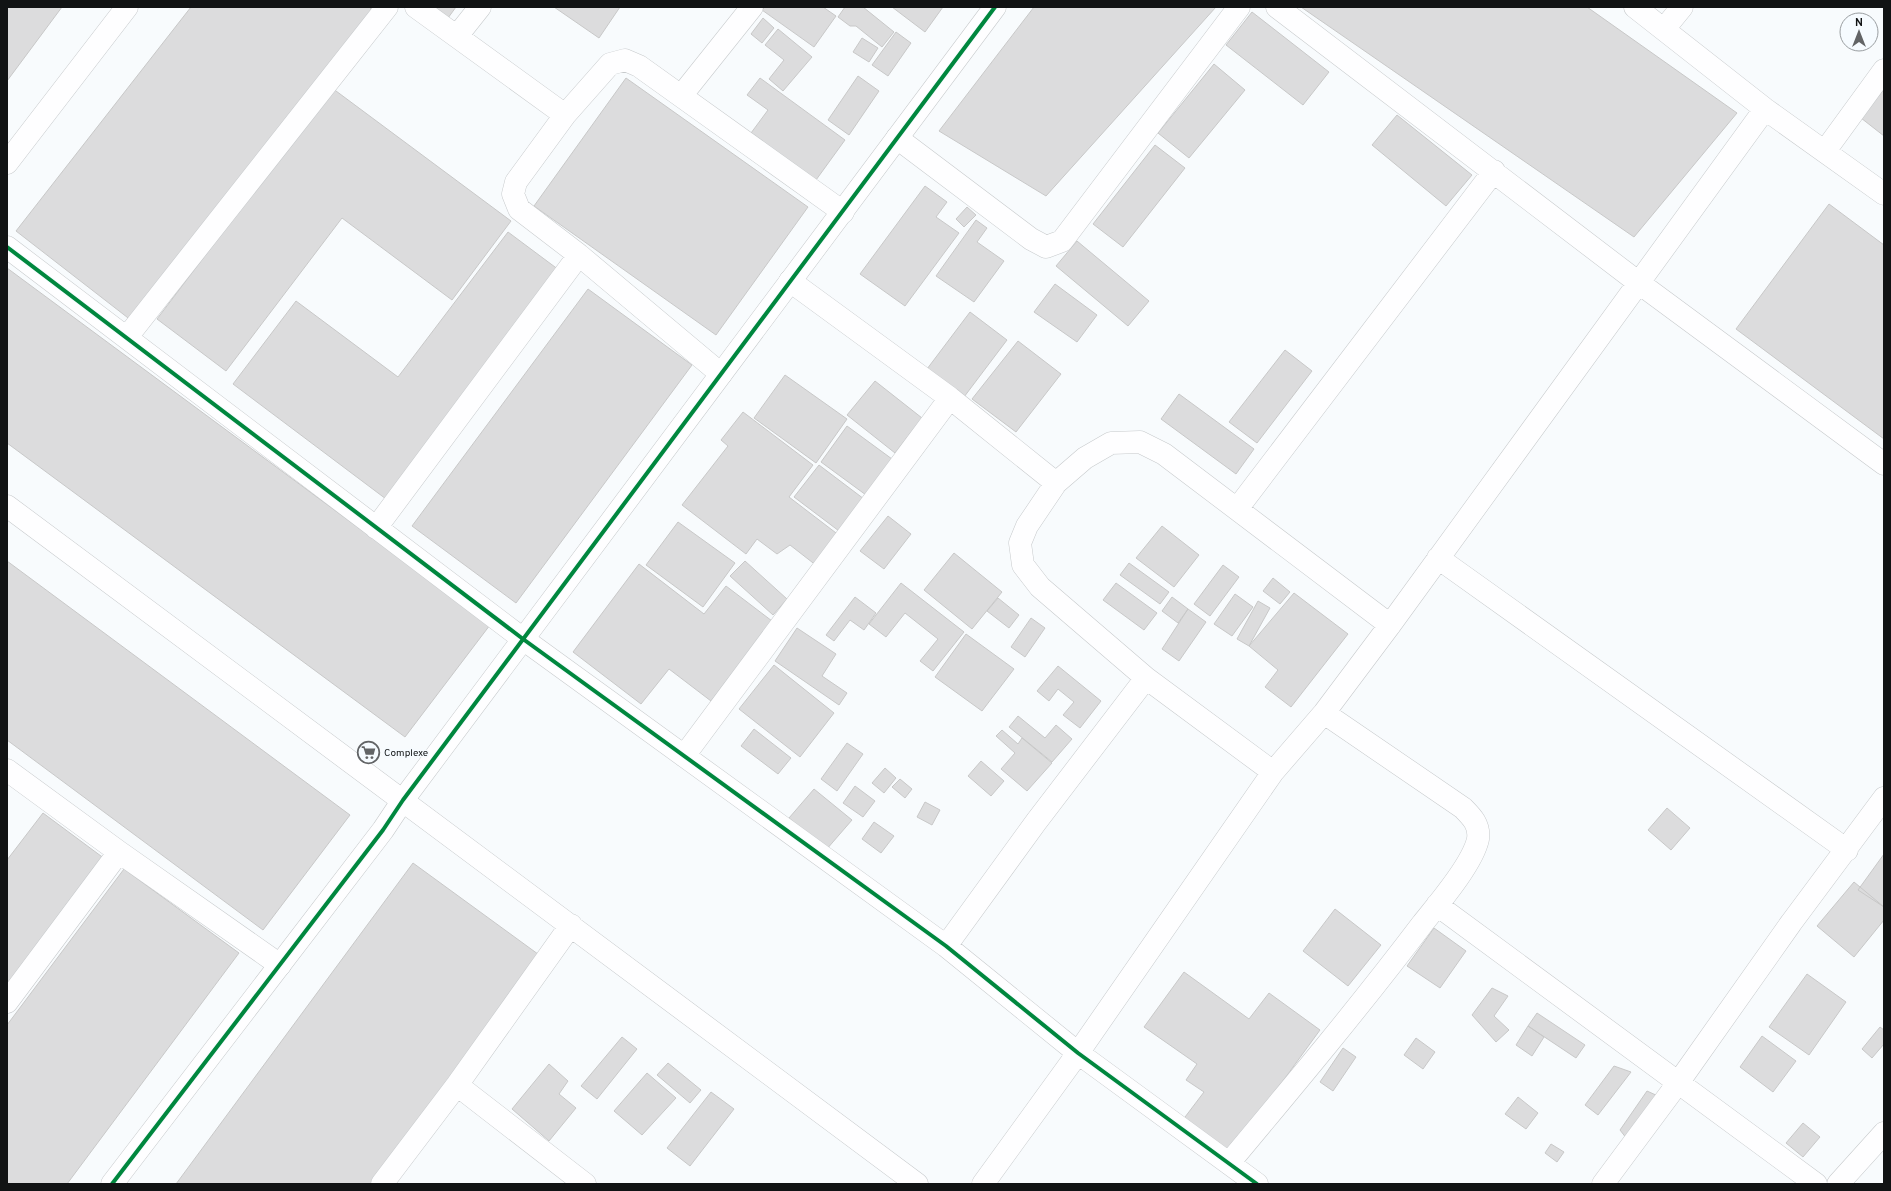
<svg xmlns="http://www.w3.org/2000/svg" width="1891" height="1191" viewBox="0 0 1891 1191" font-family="Overpass,sans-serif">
	<rect width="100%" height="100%" fill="#f8fbfd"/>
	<path fill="#dcdcdd" stroke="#c8c8c8" d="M7 7H62L7 81Z
		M191 7H369L374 12 132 321 16 231Z
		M434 7H456L448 18Z
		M554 7H620L599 38Z
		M765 7H823L836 16 814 47 762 10Z
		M845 7H863L894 32 882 47 856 26H850L838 17Z
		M892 7H943L925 32Z
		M1034 7H1216L1046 196 939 131Z
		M1301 7H1587L1737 113 1634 237Z
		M1252 12 1329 72 1303 105 1226 45Z
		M763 18 774 28 762 43 751 34Z
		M778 29 812 57 783 91 769 79 784 60 765 45Z
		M896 32 911 43 888 76 872 65Z
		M862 38 878 48 869 62 853 52Z
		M1214 64 1245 90 1189 158 1158 133Z
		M858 76 879 91 849 135 828 120Z
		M626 78 808 207 716 335 534 206Z
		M760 78 845 140 816 180 751 133 768 110 747 95Z
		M332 88 511 221 452 300 342 218 226 371 157 319Z
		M1884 89V136L1861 118Z
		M1397 115 1472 175 1446 206 1372 145Z
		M1155 145 1185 168 1123 247 1093 224Z
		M925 186 947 202 936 217 959 233 905 306 860 274Z
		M1829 204 1884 245V439L1736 329Z
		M967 207 976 215 964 227 956 219Z
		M976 220 987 228 977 242 1004 261 974 302 936 276Z
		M508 232 559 270 386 499 233 384 296 301 398 377Z
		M1077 241 1149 301 1128 326 1056 266Z
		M7 268 490 625 405 737 7 443Z
		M1055 284 1097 315 1077 342 1034 312Z
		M588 289 692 365 516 603 412 526Z
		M970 312 1007 340 964 397 927 369Z
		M1018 341 1061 374 1016 432 972 399Z
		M1285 350 1312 371 1257 443 1229 422Z
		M785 375 847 419 816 463 754 418Z
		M875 381 922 418 895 453 847 415Z
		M1179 394 1254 449 1236 474 1161 419Z
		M743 412 813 465 789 497 840 536 817 566 790 545 777 554 757 539 746 554 682 505 728 446 721 440Z
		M847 426 892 459 866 495 821 462Z
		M819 465 864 499 839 531 794 497Z
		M888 516 911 534 884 569 860 551Z
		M678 522 735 563 703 607 646 565Z
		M1162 526 1199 555 1174 587 1136 558Z
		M954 553 1002 592 972 629 924 590Z
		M7 561 350 815 263 930 7 740Z
		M745 561 787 599 773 615 730 576Z
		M1129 563 1169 592 1160 604 1120 575Z
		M639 564 704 614 726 586 772 621 711 701 669 669 641 704 573 652Z
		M1223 565 1239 577 1210 616 1194 604Z
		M1273 578 1290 592 1280 604 1263 591Z
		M901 583 964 632 933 671 920 661 938 639 905 613 886 637 869 624Z
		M1116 583 1157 613 1144 630 1103 600Z
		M1294 593 1348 634 1291 707 1265 687 1278 670 1249 646Z
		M1235 594 1253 607 1232 636 1214 624Z
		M855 597 876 613 864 630 850 620 834 641 826 635Z
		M1172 597 1188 609 1178 623 1162 611Z
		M998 598 1019 615 1009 628 987 611Z
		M1258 601 1270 608 1249 646 1237 639Z
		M1188 609 1206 622 1179 661 1162 649Z
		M1031 618 1045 628 1025 657 1011 647Z
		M797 628 836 654 822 676 847 693 839 705 775 661Z
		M966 634 1014 669 982 711 935 677Z
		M774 665 834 713 800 757 739 709Z
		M1058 666 1101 701 1080 728 1063 715 1074 702 1058 689 1049 701 1037 691Z
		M1018 716 1045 738 1056 725 1072 739 1052 762 1009 727Z
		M754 729 791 758 778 774 741 746Z
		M1002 730 1018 744 1022 738 1052 763 1027 791 1001 769 1015 753 996 736Z
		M847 743 863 754 837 791 821 779Z
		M981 761 1004 781 991 796 968 776Z
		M885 768 896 778 884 793 872 783Z
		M900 779 912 789 905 798 892 787Z
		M855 786 875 801 863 817 843 803Z
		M814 789 852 820 826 850 789 818Z
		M925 802 940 810 932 825 917 817Z
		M1667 808 1690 828 1671 850 1648 830Z
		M43 813 109 862 7 995V860Z
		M874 822 894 836 881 853 862 839Z
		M1884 854V907L1858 890Z
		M413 863 542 957 373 1184H176Z
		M124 869 239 953 67 1184H7V1025Z
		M1854 882 1884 907V920L1854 957 1817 926Z
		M1335 909 1381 945 1348 986 1303 951Z
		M1434 928 1466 951 1440 988 1407 966Z
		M1184 972 1249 1019 1269 993 1320 1030 1229 1155 1182 1121 1204 1092 1186 1080 1197 1064 1144 1027Z
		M1807 974 1846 1002 1809 1055 1769 1027Z
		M1492 988 1508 996 1494 1016 1509 1030 1496 1042 1472 1015Z
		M1537 1013 1585 1045 1576 1058 1528 1026Z
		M1528 1026 1544 1037 1532 1056 1516 1045Z
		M1880 1027 1884 1030V1044L1872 1058 1862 1049Z
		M1762 1036 1796 1061 1773 1092 1740 1067Z
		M622 1037 637 1049 597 1099 581 1086Z
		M1416 1038 1435 1052 1423 1069 1404 1055Z
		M1343 1048 1356 1057 1333 1091 1320 1082Z
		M668 1063 701 1090 690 1103 657 1075Z
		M549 1064 568 1081 559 1094 576 1108 549 1141 512 1109Z
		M1614 1066 1631 1072 1598 1115 1585 1105Z
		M647 1073 676 1098 642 1135 614 1111Z
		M1647 1091 1658 1096 1627 1139 1620 1130Z
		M711 1092 734 1109 690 1166 667 1148Z
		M1518 1097 1538 1113 1526 1129 1505 1114Z
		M1803 1123 1820 1137 1803 1157 1786 1143Z
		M1551 1144 1564 1152 1557 1162 1545 1153Z"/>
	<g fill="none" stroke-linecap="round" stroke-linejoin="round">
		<defs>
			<path id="street" d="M416 7 565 115
				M1277 7 1639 283 1884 464
				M1635 7 1765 109 1884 194
				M1664 29 1682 7
				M457 36 480 7
				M681 96 752 7
				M897 138 1031 239 1046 247 1062 241 1239 7
				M1825 151 1884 70
				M7 163 127 7
				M7 247 523 639 946 946 1078 1053 1257 1184
				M790 281 950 398 1056 483
				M127 337 387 7
				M721 374 579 255 519 209 513 194 516 182 565 115 610 64 625 60 639 66 843 212
				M7 506 917 1184
				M1237 509 1494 171
				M376 528 579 255
				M1438 558 1847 850
				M684 756 950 398
				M7 770 119 852 280 965
				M1273 772 1146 678 1040 587 1023 565 1020 543 1027 526 1056 483 1085 458 1111 443 1140 442 1164 454 1390 625
				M1437 905 1816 1184
				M946 946 1036 822 1146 678
				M7 1002 119 852
				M457 1085 585 1184
				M1229 1163C1295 1084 1361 1005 1423 923 1439 903 1473 863 1478 839 1480 825 1472 817 1463 808L1324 713
				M382 1184 457 1085 571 925
				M983 1184 1078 1053 1273 772 1324 713 1390 625 1765 109
				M1603 1184 1678 1083 1791 923 1884 798
				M1838 1184 1884 1133"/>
			<path id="secondary" d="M112 1184 383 830 403 800 995 7"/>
		</defs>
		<use href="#street" stroke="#c7cacc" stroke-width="23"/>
		<use href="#secondary" stroke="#c7cacc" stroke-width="23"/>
		<use href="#street" stroke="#fefeff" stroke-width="22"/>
		<use href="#secondary" stroke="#fefeff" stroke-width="22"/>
		<defs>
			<path id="cycleway" d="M7 247 523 639 946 946 1078 1053 1257 1184
				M112 1184 383 830 403 800 995 7"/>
		</defs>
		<use href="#cycleway" stroke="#f6fbff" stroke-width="6"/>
		<use href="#cycleway" stroke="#00873e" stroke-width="4"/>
	</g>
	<defs>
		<symbol id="supermarket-ring" viewBox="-11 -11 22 22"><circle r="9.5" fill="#f6fbff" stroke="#626466" stroke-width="1.5"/><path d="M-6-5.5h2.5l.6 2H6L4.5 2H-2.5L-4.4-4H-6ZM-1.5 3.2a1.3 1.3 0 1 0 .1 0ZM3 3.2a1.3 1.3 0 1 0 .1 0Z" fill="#626466"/></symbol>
	</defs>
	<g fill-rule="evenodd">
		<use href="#supermarket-ring" x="356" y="740" width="25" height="25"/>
	</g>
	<g text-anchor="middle" stroke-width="3" stroke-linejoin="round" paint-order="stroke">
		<g font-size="10" fill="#111314" stroke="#f6fbff" text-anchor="start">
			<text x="384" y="756">Complexe</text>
		</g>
	</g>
	<rect width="1891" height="1191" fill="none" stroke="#111314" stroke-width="16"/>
	<g transform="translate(1859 32)"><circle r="19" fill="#f6fbff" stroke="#9a9ea1"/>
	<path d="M0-3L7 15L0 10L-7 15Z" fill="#626466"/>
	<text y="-6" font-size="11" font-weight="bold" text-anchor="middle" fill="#111314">N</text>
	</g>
</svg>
